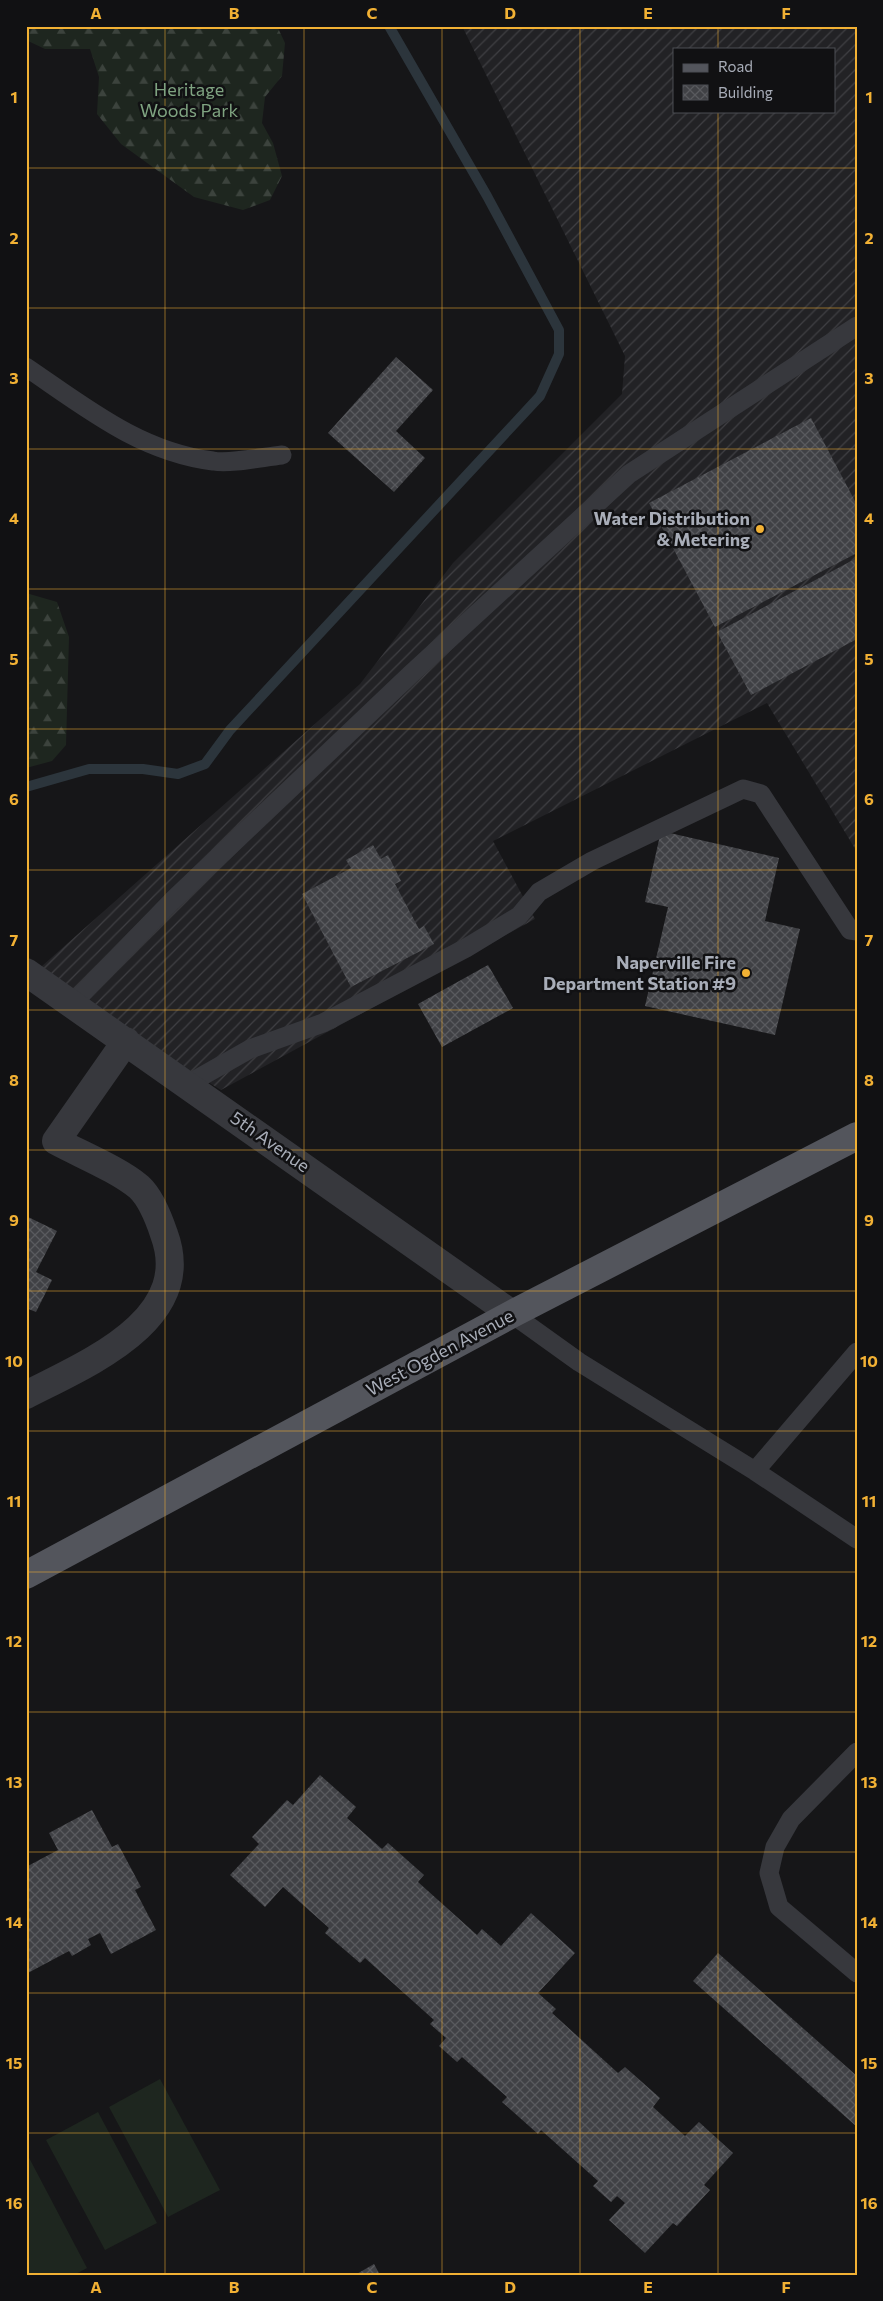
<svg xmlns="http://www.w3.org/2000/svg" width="883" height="2301" viewBox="0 0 883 2301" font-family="Commissioner,sans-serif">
	<defs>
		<pattern id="industrial-furrows" width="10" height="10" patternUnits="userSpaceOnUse" patternTransform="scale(1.25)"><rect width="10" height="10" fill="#222225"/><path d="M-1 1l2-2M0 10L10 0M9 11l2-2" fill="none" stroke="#3f3f43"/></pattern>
		<pattern id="forest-firs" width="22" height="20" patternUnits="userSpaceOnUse" patternTransform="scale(1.25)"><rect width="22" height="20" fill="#1e261f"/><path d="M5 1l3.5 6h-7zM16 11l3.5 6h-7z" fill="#3c433d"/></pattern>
		<pattern id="building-cross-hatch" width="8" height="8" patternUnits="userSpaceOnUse" patternTransform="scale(1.25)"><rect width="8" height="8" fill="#404145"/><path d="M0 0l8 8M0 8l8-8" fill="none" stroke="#595a5e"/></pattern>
	</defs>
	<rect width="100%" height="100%" fill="#161618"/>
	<path fill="url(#industrial-furrows)" fill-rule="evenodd" d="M462 26H857V852L767 703 493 841 535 919 221 1090 33 974 360 684 453 563 622 394 625 356ZM674 49H834V111H674Z"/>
	<path fill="url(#forest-firs)" d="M26 26H277L285 43 282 76 265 97 262 123 273 143 282 176 270 200 243 210 194 197 121 144 97 114 99 77 90 49H45L26 40Z
		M26 593 57 602 69 637 66 745 52 761 26 768Z"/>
	<path fill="#1e261f" d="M160 2079 220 2190 168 2217 109 2107Z
		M98 2112 157 2223 105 2250 46 2140Z
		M26 2152 87 2268 74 2275H26Z"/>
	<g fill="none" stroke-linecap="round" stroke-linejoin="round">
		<path stroke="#2c353c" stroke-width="10" d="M26 787 89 769H143L178 774 205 764 230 730 540 396 559 354V330L487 196 389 26"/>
	</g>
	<path fill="url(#building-cross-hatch)" d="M396 357 433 390 396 431 425 458 394 492 328 433Z
		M811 418 857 505V553L715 627 649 503Z
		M857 558V639L751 695 717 632Z
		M661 831 779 858 765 921 800 929 775 1035 645 1006 668 907 645 902Z
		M373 845 381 859 388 855 401 881 395 884 419 929 424 926 434 944 351 987 302 894 351 868 346 860Z
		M488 965 513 1008 442 1047 418 1004Z
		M26 1216 57 1231 36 1272 52 1280 36 1312 26 1308Z
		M320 1775 356 1807 347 1818 382 1849 388 1843 424 1875 418 1882 477 1935 482 1929 501 1946 531 1913 575 1953 538 1993 556 2009 552 2013 618 2073 625 2067 660 2098 653 2107 685 2136 699 2122 733 2153 704 2185 710 2190 677 2226 673 2223 645 2253 609 2220 625 2203 617 2196 611 2202 593 2186 598 2181 541 2130 538 2134 502 2102 507 2097 462 2057 457 2062 439 2046 446 2038 430 2024 434 2020 365 1958 360 1963 325 1933 329 1928 283 1887 265 1907 230 1875 259 1844 252 1837 287 1800 293 1805Z
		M92 1810 112 1847 118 1844 141 1887 135 1890 156 1930 111 1954 100 1933 88 1939 91 1945 72 1956 69 1951 26 1974V1867L58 1850 49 1833Z
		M718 1953 857 2076V2127L693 1981Z
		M374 2264 380 2275H355Z"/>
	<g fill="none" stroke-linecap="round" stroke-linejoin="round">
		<path stroke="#37383d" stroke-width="19" d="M26 367C85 407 140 452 213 461 231 464 263 457 282 455
			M72 1004 172 901 411 674 629 474 857 326
			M188 1084 250 1049 323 1023 466 948 519 916 539 892 592 861 743 789 761 794 850 930 857 931
			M512 1314 579 1362 755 1471 857 1539
			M755 1471 857 1352
			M857 1752 791 1819 775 1847 769 1873 779 1907 857 1973"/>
		<path stroke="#37383d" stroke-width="28" d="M26 972 512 1314
			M26 1395C86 1364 196 1320 164 1234 159 1219 151 1198 139 1187 117 1169 82 1155 56 1141L126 1041"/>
		<path stroke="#53555c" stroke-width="28" d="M26 1575 512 1314 857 1136"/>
	</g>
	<path fill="none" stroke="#f2b134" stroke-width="1" stroke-opacity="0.55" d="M165 26V2275M304 26V2275M442 26V2275M580 26V2275M718 26V49M718 111V2275M26 168H857M26 308H857M26 449H857M26 589H857M26 729H857M26 870H857M26 1010H857M26 1150H857M26 1291H857M26 1431H857M26 1572H857M26 1712H857M26 1852H857M26 1993H857M26 2133H857"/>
	<g fill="#f2b134" stroke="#111113" stroke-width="2">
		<circle cx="760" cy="529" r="5"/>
		<circle cx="746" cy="973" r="5"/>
	</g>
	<g text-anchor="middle" stroke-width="5" stroke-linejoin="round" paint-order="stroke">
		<g font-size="18" fill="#7fa381" stroke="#111113">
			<text x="189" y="96">Heritage<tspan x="189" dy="21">Woods Park</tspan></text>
		</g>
		<g font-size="18" font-weight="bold" fill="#a8adb8" stroke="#111113" text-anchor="end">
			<text x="750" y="525">Water Distribution<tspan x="750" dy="21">&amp; Metering</tspan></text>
			<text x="736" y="969">Naperville Fire<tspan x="736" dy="21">Department Station #9</tspan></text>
		</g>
		<g font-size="18" fill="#a8adb8" stroke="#111113">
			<text transform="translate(270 1142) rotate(35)" y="6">5th Avenue</text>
			<text transform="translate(440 1353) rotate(-28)" y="6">West Ogden Avenue</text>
		</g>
	</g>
	<rect width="883" height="2301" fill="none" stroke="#111113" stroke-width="55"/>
	<rect x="673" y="48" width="162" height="65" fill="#111113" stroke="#4d4f55"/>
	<rect x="683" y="64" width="25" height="8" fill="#53555c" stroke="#4d4f55"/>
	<text x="718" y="72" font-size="15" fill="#a8adb8">Road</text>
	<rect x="683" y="85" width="25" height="15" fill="url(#building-cross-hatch)" stroke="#4d4f55"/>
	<text x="718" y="98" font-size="15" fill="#a8adb8">Building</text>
	<rect x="28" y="28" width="828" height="2246" fill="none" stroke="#f2b134" stroke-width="2"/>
	<g font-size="16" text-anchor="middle" font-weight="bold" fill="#f2b134">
		<text x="96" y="19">A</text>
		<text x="234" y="19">B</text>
		<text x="372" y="19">C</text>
		<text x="510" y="19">D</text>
		<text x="648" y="19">E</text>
		<text x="786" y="19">F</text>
		<text x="14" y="103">1</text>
		<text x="869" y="103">1</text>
		<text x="14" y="244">2</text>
		<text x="869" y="244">2</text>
		<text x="14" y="384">3</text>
		<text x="869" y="384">3</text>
		<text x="14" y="524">4</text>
		<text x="869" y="524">4</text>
		<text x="14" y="665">5</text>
		<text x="869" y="665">5</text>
		<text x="14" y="805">6</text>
		<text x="869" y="805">6</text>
		<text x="14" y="946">7</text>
		<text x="869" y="946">7</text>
		<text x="14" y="1086">8</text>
		<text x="869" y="1086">8</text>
		<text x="14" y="1226">9</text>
		<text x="869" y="1226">9</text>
		<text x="14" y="1367">10</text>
		<text x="869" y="1367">10</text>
		<text x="14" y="1507">11</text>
		<text x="869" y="1507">11</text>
		<text x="14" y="1647">12</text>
		<text x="869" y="1647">12</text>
		<text x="14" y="1788">13</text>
		<text x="869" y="1788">13</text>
		<text x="14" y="1928">14</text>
		<text x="869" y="1928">14</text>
		<text x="14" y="2069">15</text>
		<text x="869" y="2069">15</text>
		<text x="14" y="2209">16</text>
		<text x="869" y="2209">16</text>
		<text x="96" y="2293">A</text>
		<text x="234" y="2293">B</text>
		<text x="372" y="2293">C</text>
		<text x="510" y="2293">D</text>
		<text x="648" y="2293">E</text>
		<text x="786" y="2293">F</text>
	</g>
</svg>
